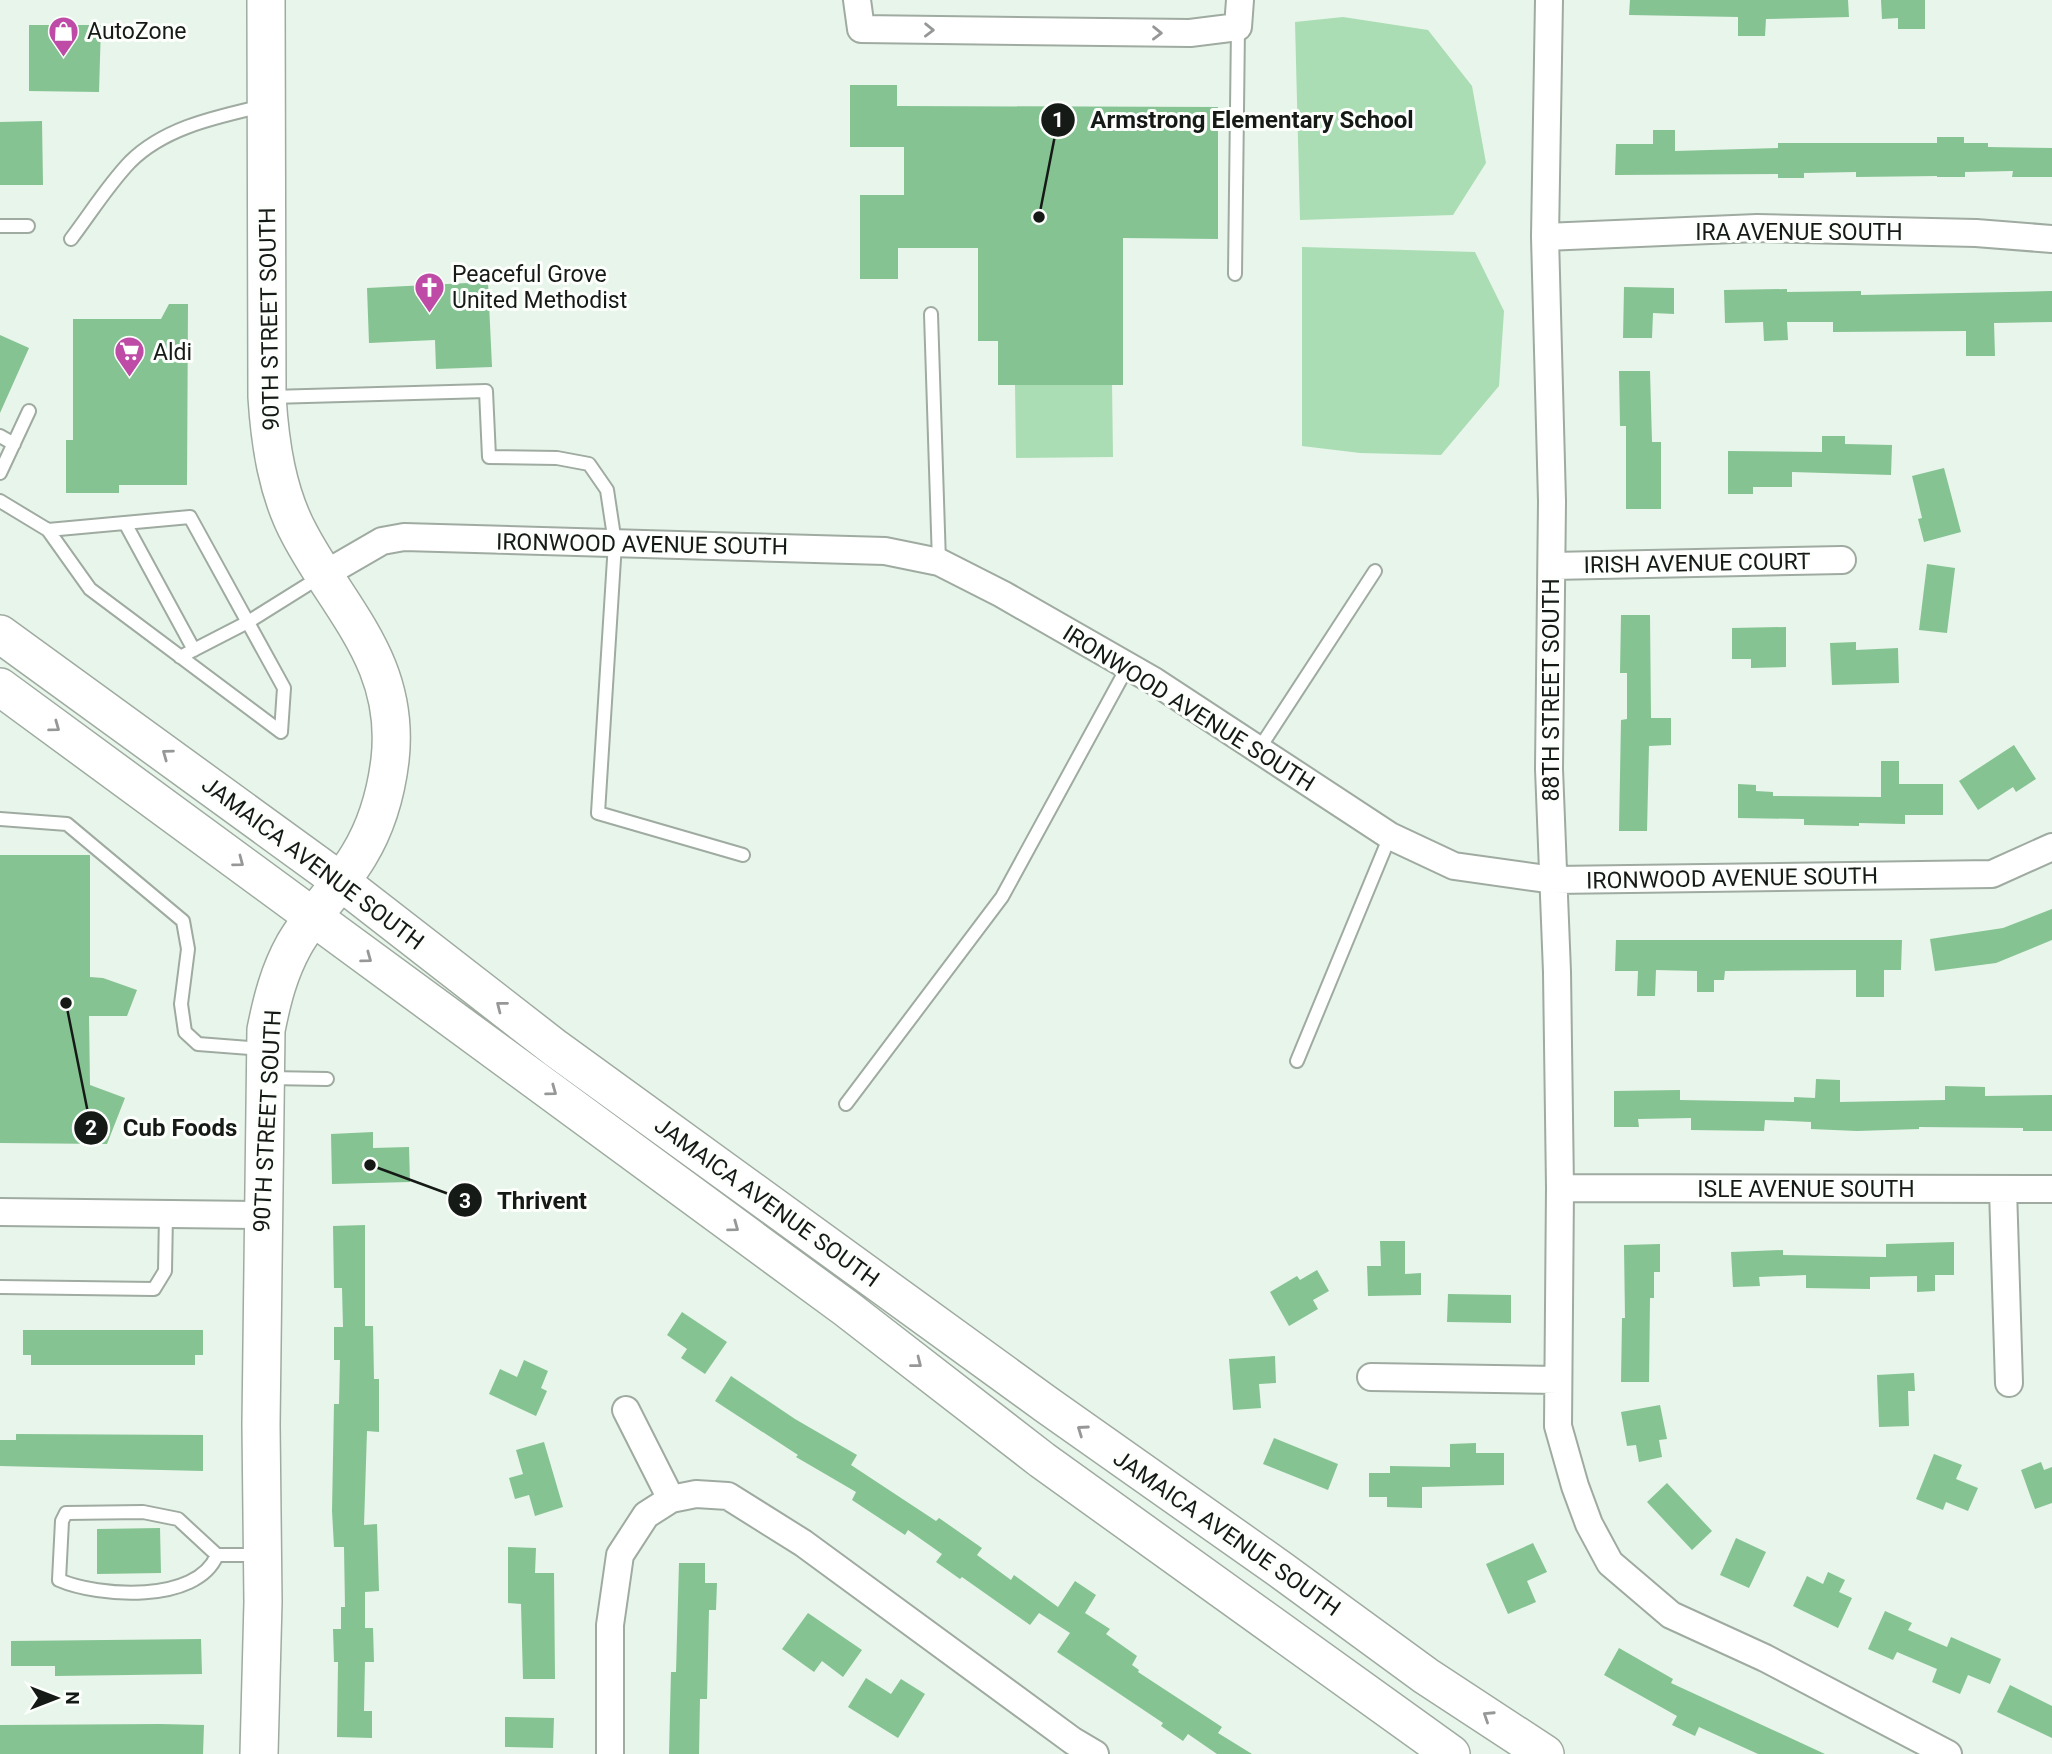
<svg xmlns="http://www.w3.org/2000/svg" width="2052" height="1754" viewBox="0 0 2052 1754" font-family="Roboto,sans-serif">
	<rect width="100%" height="100%" fill="#e8f5ea"/>
	<path fill="#aaddb3" d="M1343 17 1428 30 1472 86 1486 163 1453 215 1300 220 1295 22Z
		M1302 247 1475 252 1504 311 1499 386 1441 455 1360 453 1302 446Z
		M1112 383 1113 457 1016 458 1015 385Z"/>
	<path fill="#85c392" d="M1630 0H1848L1849 17 1766 19 1765 36H1738V17L1629 15Z
		M1881 0H1925V29H1898V18L1882 19Z
		M29 25H101L99 92 29 91Z
		M850 85H897V106L1218 107V239L1123 238V385H998V341H978V248H898V279H860V195H904V147H850Z
		M42 121 43 185H0V122Z
		M1653 130H1675V151L1778 148V143H1937V137H1964V143H1988V147L2052 148V177H2012L2013 171 1965 172V177H1937V176L1856 177V172L1804 173V178H1778V174L1615 175 1616 144H1653Z
		M488 282 492 367 436 369 435 340 369 343 367 288Z
		M1624 287 1674 288V314L1653 313 1652 338H1623Z
		M1787 289V292L1861 291V295L2052 291V322L1994 323 1995 356H1966V331L1833 332V322H1787L1788 340 1764 341 1763 322 1725 323 1724 290Z
		M169 304H188L187 485H119V493H66V440H73V319H161Z
		M0 335 29 348 0 413Z
		M1619 371H1650L1652 442H1661V509H1626V426H1620Z
		M1822 436H1845V444L1892 445 1891 475 1792 472V487H1753V494H1728V451L1822 452Z
		M1944 468 1961 532 1924 542 1918 519 1922 518 1912 476Z
		M1927 564 1955 568 1947 633 1919 630Z
		M1621 615H1650L1651 718H1671V745L1649 746 1647 831H1619L1621 720 1627 719V673H1620Z
		M1786 627V667L1751 668V659H1732V628Z
		M1856 642V650L1898 648 1899 683 1832 685 1830 643Z
		M2014 745 2036 779 2016 792 2013 787 1978 810 1959 781Z
		M1881 761H1899V784H1943V815H1905V824L1859 823V826L1804 825V819L1738 818V784L1756 785V791L1773 792V796L1881 797Z
		M0 855H90V977L103 978 137 990 127 1016H89L90 1085 125 1098 107 1144 0 1143Z
		M2052 909V940L1996 963 1935 971 1930 939 2003 928Z
		M1616 940H1902L1901 970H1884V997H1856V970L1725 971 1724 980H1714V992H1697V971L1656 970 1655 996H1637L1638 971H1615Z
		M1816 1079 1840 1080V1102L1945 1100V1086L1985 1087V1096L2052 1095V1131H2023V1128L1919 1127V1129L1857 1131 1811 1129V1122L1765 1120 1764 1131 1691 1130V1118L1638 1119 1639 1127H1614V1091L1680 1090V1100L1794 1102V1097L1815 1098Z
		M373 1132V1148L409 1147 410 1182 332 1184 331 1134Z
		M365 1225V1326H373L374 1379H379V1432L367 1431 364 1525 377 1524 379 1591 365 1592V1628H373L374 1662H365L364 1711H372V1738L337 1737 338 1662H334L333 1629H341V1607H345L344 1547H334L332 1511 334 1404H339L340 1360H334V1327H343L342 1288H334L333 1226Z
		M1380 1241H1405V1274L1421 1273V1295L1368 1296 1367 1266H1381Z
		M1954 1242V1275H1935V1291L1917 1292V1276L1870 1277V1289L1806 1288V1275L1759 1277 1760 1286 1733 1287 1731 1252 1783 1250V1255L1886 1257V1244Z
		M1660 1244V1272H1654V1298H1650L1649 1382H1621L1622 1318H1625L1624 1245Z
		M1317 1270 1329 1291 1313 1300 1318 1309 1289 1326 1270 1292 1297 1276 1300 1280Z
		M1448 1294 1511 1295V1323L1447 1322Z
		M682 1312 727 1342 705 1374 681 1358 687 1349 667 1335Z
		M23 1330H203V1355H195V1365H31V1355H23Z
		M1275 1356 1276 1383 1259 1384 1261 1408 1233 1410 1229 1359Z
		M524 1360 548 1371 541 1388 547 1391 536 1416 489 1394 500 1369 517 1377Z
		M1914 1373 1915 1391H1908L1909 1426 1879 1427 1877 1375Z
		M731 1376 795 1419 857 1455 851 1465 936 1521 939 1518 982 1548 977 1555 1011 1580 1014 1575 1058 1607 1075 1581 1096 1595 1085 1613 1110 1629 1106 1634 1137 1656 1132 1665 1139 1670 1138 1672 1222 1727 1218 1733 1252 1754H1217L1188 1734 1183 1741 1161 1726 1163 1723 1057 1652 1070 1633 1039 1613 1030 1625 962 1577 960 1579 936 1562 942 1554 908 1530 905 1535 852 1500 856 1492 796 1457 798 1455 715 1401Z
		M1660 1405 1667 1439 1659 1440 1662 1457 1639 1462 1636 1445 1627 1446 1621 1412Z
		M16 1434 203 1435V1471L0 1466V1440H16Z
		M1274 1438 1338 1464 1328 1490 1263 1464Z
		M544 1442 563 1507 535 1516 529 1495 515 1499 509 1478 523 1474 516 1450Z
		M1476 1443V1453H1504V1485L1422 1487V1508L1387 1507V1497H1369V1473H1390V1466L1450 1467V1444Z
		M1934 1454 1962 1465 1956 1479 1978 1488 1968 1511 1946 1502 1943 1510 1916 1499Z
		M2041 1462 2044 1470 2052 1467V1503L2035 1509 2021 1470Z
		M1667 1483 1712 1531 1692 1550 1647 1502Z
		M160 1528 161 1573 97 1574V1529Z
		M1736 1538 1766 1552 1749 1588 1720 1575Z
		M1533 1543 1547 1572 1527 1581 1536 1602 1508 1614 1486 1564Z
		M508 1547 536 1548 535 1573H554L555 1679H523L521 1604 508 1603Z
		M679 1563H705V1583H717L716 1610H709L707 1699H700L699 1754H669L671 1672H676Z
		M1828 1572 1845 1580 1839 1592 1852 1598 1838 1628 1793 1606 1807 1576 1823 1584Z
		M1885 1611 1912 1623 1908 1630 1947 1647 1951 1637 2001 1659 1990 1684 1968 1675 1960 1694 1932 1682 1937 1669 1897 1652 1893 1660 1868 1649Z
		M808 1613 862 1650 843 1677 822 1661 814 1672 782 1649Z
		M201 1639 202 1674 55 1676V1666H11V1641Z
		M1619 1648 1673 1679 1671 1683 1825 1754H1758L1699 1727 1695 1736 1672 1725 1677 1716 1604 1675Z
		M866 1678 891 1694 901 1679 925 1694 898 1738 848 1707Z
		M2010 1685 2052 1706V1738L1997 1712Z
		M505 1717 554 1718 553 1748 505 1747Z
		M160 1724 204 1725 203 1754H0V1725Z"/>
	<g fill="none" stroke-linecap="round" stroke-linejoin="round">
		<defs>
			<path id="lane" d="M0 226H28
				M71 239C90 214 108 185 130 162 165 127 217 117 263 106
				M1235 274 1238 27
				M931 314 939 562
				M271 397 486 391 489 457 557 458 589 464 607 490 615 543 598 813 743 855
				M0 436 14 444
				M0 473 29 411
				M0 501 48 530 90 589 281 732 284 688 190 517 48 530
				M125 523 194 650
				M180 657 248 622 320 577
				M1259 749 1375 571
				M0 819 67 824 183 921 188 949 181 1004 185 1032 198 1044 262 1049
				M1297 1061 1390 836
				M269 1078 327 1079
				M846 1104 1002 897 1128 666
				M0 1287 154 1289 165 1271 166 1214
				M143 1512 178 1519 217 1555C197 1604 98 1597 59 1580L62 1521 66 1513Z
				M217 1555H259"/>
			<path id="street" d="M857 0 861 29 1190 33 1238 27 1240 0
				M1549 0 1545 237 1552 501 1549 769 1557 972 1560 1188 1558 1426 1575 1486 1589 1524 1610 1563 1671 1615 1765 1658 1948 1754
				M1545 237 1757 228 1976 233 2052 239
				M1552 566 1842 560
				M325 574 382 541 404 537 885 551 939 562 1002 594 1154 681 1390 836 1454 866 1554 880 1992 874 2052 847
				M1560 1188 2052 1189
				M2003 1189 2009 1383
				M0 1212 262 1215
				M1371 1377 1558 1380
				M626 1410 671 1499
				M610 1754V1625L620 1555 646 1515 671 1499 696 1494 728 1496 803 1543 1073 1741 1095 1754"/>
			<path id="secondary" d="M0 634 340 881 555 1048 1047 1405 1281 1570 1426 1676 1545 1754
				M0 687 847 1309 1042 1460 1451 1754
				M259 1754 263 1602 261 1425 266 1030C272 1000 279 972 294 945 312 913 340 887 359 855 376 827 386 793 390 760 401 663 341 612 300 535 277 493 270 443 267 397L266 0"/>
		</defs>
		<use href="#lane" stroke="#9faba1" stroke-width="16"/>
		<use href="#street" stroke="#9faba1" stroke-width="30"/>
		<use href="#secondary" stroke="#9faba1" stroke-width="40"/>
		<use href="#lane" stroke="#fff" stroke-width="12"/>
		<use href="#street" stroke="#fff" stroke-width="26"/>
		<use href="#secondary" stroke="#fff" stroke-width="37"/>
	</g>
	<defs><path id="oneway-chevron" d="M-2-3.5L2.5 0L-2 3.5" fill="none" stroke-width="1.6" stroke-linecap="round" stroke-linejoin="round" transform="scale(1.75)"/></defs>
	<g stroke="#969897">
		<use href="#oneway-chevron" transform="translate(929 30) rotate(1)"/>
		<use href="#oneway-chevron" transform="translate(1157 33) rotate(1)"/>
		<use href="#oneway-chevron" transform="translate(55 727) rotate(36)"/>
		<use href="#oneway-chevron" transform="translate(167 754) rotate(-144)"/>
		<use href="#oneway-chevron" transform="translate(239 862) rotate(37)"/>
		<use href="#oneway-chevron" transform="translate(367 958) rotate(36)"/>
		<use href="#oneway-chevron" transform="translate(501 1006) rotate(-142)"/>
		<use href="#oneway-chevron" transform="translate(552 1091) rotate(36)"/>
		<use href="#oneway-chevron" transform="translate(734 1227) rotate(36)"/>
		<use href="#oneway-chevron" transform="translate(917 1363) rotate(38)"/>
		<use href="#oneway-chevron" transform="translate(1082 1430) rotate(-145)"/>
		<use href="#oneway-chevron" transform="translate(1488 1716) rotate(-147)"/>
	</g>
	<defs>
		<symbol id="shop-pin" viewBox="-11 -11 22 30"><path d="M0 17L-7.5 6A9.5 9.5 0 1 1 7.5 6Z" fill="#be4ca6" stroke="#fcfffc"/><path d="M-5-2.5h2.3a2.7 3.5 0 0 1 5.4 0H5L5.5 6h-11ZM-1.5-2.5h3a1.5 2.3 0 0 0-3 0Z" fill="#fff"/></symbol>
		<symbol id="church-pin" viewBox="-11 -11 22 30"><path d="M0 17L-7.5 6A9.5 9.5 0 1 1 7.5 6Z" fill="#be4ca6" stroke="#fcfffc"/><path d="M-1.2-6h2.4v3.5h3.3v2.4h-3.3V6h-2.4V-.1h-3.3v-2.4h3.3Z" fill="#fff"/></symbol>
		<symbol id="supermarket-pin" viewBox="-11 -11 22 30"><path d="M0 17L-7.5 6A9.5 9.5 0 1 1 7.5 6Z" fill="#be4ca6" stroke="#fcfffc"/><path d="M-6-5.5h2.5l.6 2H6L4.5 2H-2.5L-4.4-4H-6ZM-1.5 3.2a1.3 1.3 0 1 0 .1 0ZM3 3.2a1.3 1.3 0 1 0 .1 0Z" fill="#fff"/></symbol>
	</defs>
	<g fill-rule="evenodd">
		<use href="#shop-pin" x="46" y="14" width="35" height="47"/>
		<use href="#church-pin" x="412" y="270" width="35" height="47"/>
		<use href="#supermarket-pin" x="112" y="334" width="35" height="47"/>
	</g>
	<g text-anchor="middle" stroke-width="6" stroke-linejoin="round" paint-order="stroke">
		<g font-size="23" fill="#161a17" stroke="#fcfffc" text-anchor="start">
			<text x="87" y="39">AutoZone</text>
			<text x="452" y="282">Peaceful Grove<tspan x="452" dy="26">United Methodist</tspan></text>
			<text x="153" y="360">Aldi</text>
		</g>
		<g font-size="23" fill="#161a17" stroke="#fcfffc">
			<text x="1799" y="240">IRA AVENUE SOUTH</text>
			<text transform="translate(269 319) rotate(-91)" y="8">90TH STREET SOUTH</text>
			<text transform="translate(642 544) rotate(1)" y="8">IRONWOOD AVENUE SOUTH</text>
			<text transform="translate(1697 563) rotate(-1)" y="8">IRISH AVENUE COURT</text>
			<text transform="translate(1551 690) rotate(-90)" y="8">88TH STREET SOUTH</text>
			<text transform="translate(1189 708) rotate(32)" y="8">IRONWOOD AVENUE SOUTH</text>
			<text transform="translate(313 863) rotate(37)" y="8">JAMAICA AVENUE SOUTH</text>
			<text transform="translate(1732 878) rotate(-1)" y="8">IRONWOOD AVENUE SOUTH</text>
			<text transform="translate(267 1121) rotate(-87)" y="8">90TH STREET SOUTH</text>
			<text x="1806" y="1197">ISLE AVENUE SOUTH</text>
			<text transform="translate(767 1202) rotate(36)" y="8">JAMAICA AVENUE SOUTH</text>
			<text transform="translate(1227 1533) rotate(35)" y="8">JAMAICA AVENUE SOUTH</text>
		</g>
	</g>
	<path fill="none" stroke="#161a17" stroke-width="2.5" d="M1039 217L1058 120M66 1003L91 1128M370 1165L465 1200"/>
	<g fill="#161a17" stroke="#fcfffc" stroke-width="2.5">
		<circle cx="1039" cy="217" r="7"/>
		<circle cx="66" cy="1003" r="7"/>
		<circle cx="370" cy="1165" r="7"/>
		<circle cx="1058" cy="120" r="18"/>
		<circle cx="91" cy="1128" r="18"/>
		<circle cx="465" cy="1200" r="18"/>
	</g>
	<g font-size="21" text-anchor="middle" font-weight="bold" fill="#fff">
		<text x="1058" y="127">1</text>
		<text x="91" y="1135">2</text>
		<text x="465" y="1208">3</text>
	</g>
	<g font-size="24" text-anchor="middle" font-weight="bold" fill="#161a17" stroke="#fcfffc" stroke-width="6" stroke-linejoin="round" paint-order="stroke">
		<text x="1252" y="128">Armstrong Elementary School</text>
		<text x="180" y="1136">Cub Foods</text>
		<text x="542" y="1209">Thrivent</text>
	</g>
	<g transform="translate(56 1698) rotate(90)" stroke="#fcfffc" stroke-width="5" paint-order="stroke">
	<path d="M0-5L12 26L0 18L-12 26Z" fill="#161a17"/>
	<text y="-10" font-size="19" font-weight="bold" text-anchor="middle" fill="#161a17">N</text>
	</g>
</svg>
